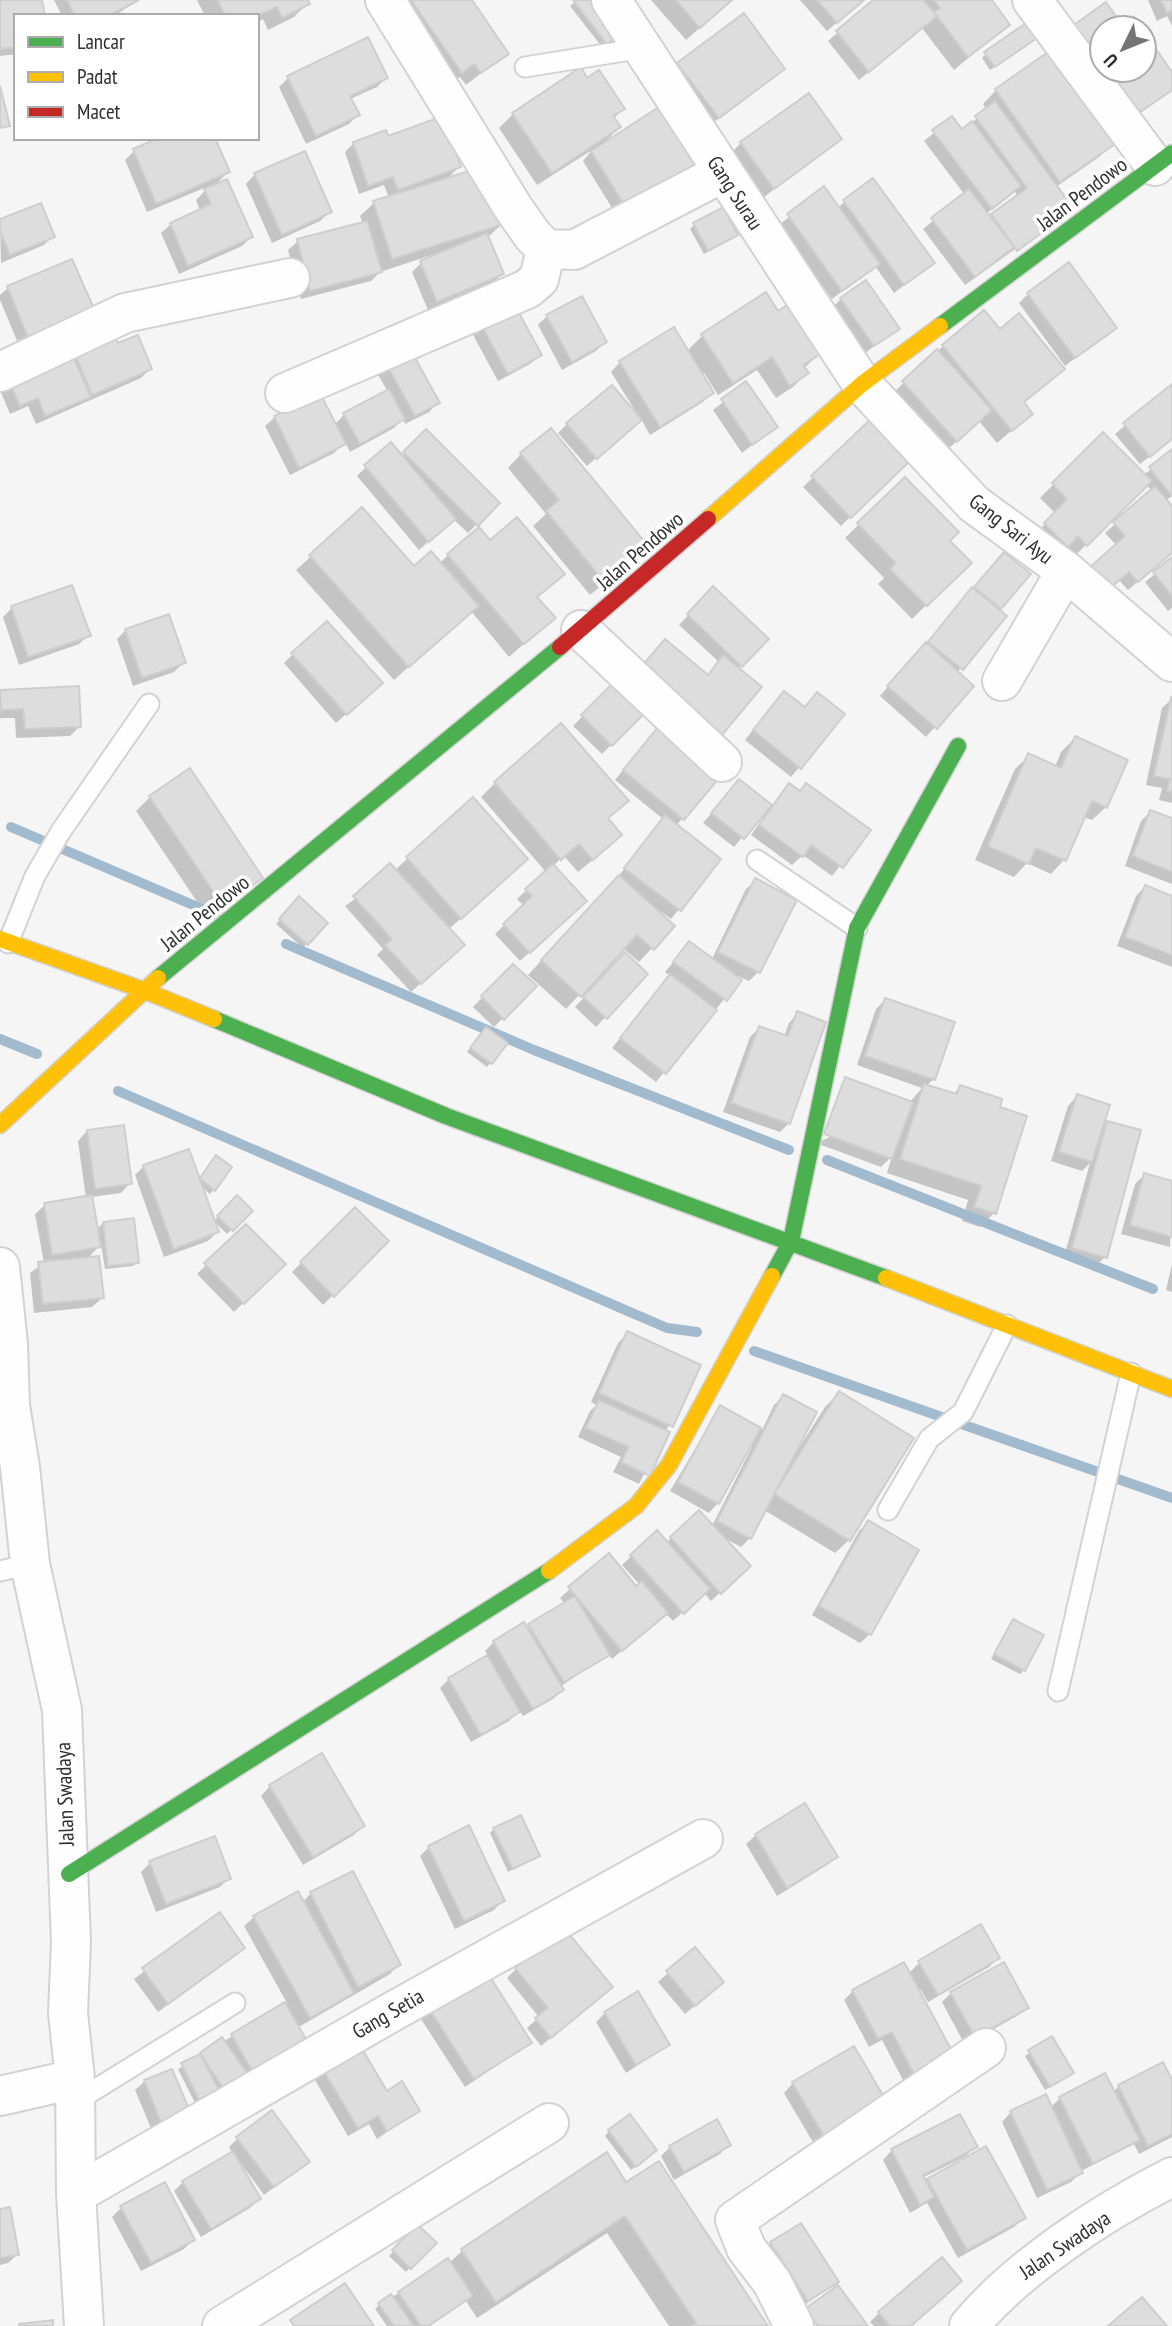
<svg xmlns="http://www.w3.org/2000/svg" width="1172" height="2326" viewBox="0 0 1172 2326" font-family="'PT Sans Narrow',sans-serif">
	<rect width="100%" height="100%" fill="#f5f5f5"/>
	<path fill="#0003" fill-rule="evenodd" d="M0 0H40L16 16V54L0 56Z
		M54 0H139L114 16H62Z
		M197 0H307L308 3 294 17 268 30 263 19 257 22V16H205Z
		M388 0H470L507 53 466 85 460 77 447 85Z
		M577 0 618 35 602 47 570 6Z
		M651 0H731L686 40Z
		M800 0H863L827 31Z
		M876 0H990L1008 25 954 70 922 28 859 80 828 41Z
		M1148 0H1172V26L1167 16 1157 21Z
		M1106 5 1121 28H1139H1102V70H1144V35L1172 76V91L1127 122 1091 70Z
		M1034 40 990 70 982 58 986 54Z
		M678 64 782 69 709 126 669 73Z
		M580 70 587 80 623 109 613 119 619 127 604 144 693 165 617 216 583 161 592 150 537 185 499 128 513 114Z
		M288 78H386L377 87 350 99 358 115 349 124 306 144 279 87Z
		M996 90 1113 144 1099 157 1056 187 1071 209 965 285 923 229 965 195 924 141 952 118 962 131 987 110 983 104ZM1014 191 1018 196 990 217 987 213Z
		M163 138 228 172 213 187 251 237 242 246 179 274 161 233 171 224 200 211 196 200 211 185 147 212 125 160 134 151Z
		M387 138 459 167 446 180 502 224 487 238 502 274 493 283 428 310 412 272 421 263 435 257V254L380 272 371 281 301 299 288 250 298 241 363 224 360 216 374 203 389 198 384 185 359 194 345 152 354 143Z
		M840 139 764 197 732 152 741 143Z
		M255 174 330 212 320 221 272 243 246 184Z
		M824 189 838 208 845 201 933 263 894 293 875 266 832 299 779 225Z
		M0 221 53 236 44 245 1 263Z
		M694 225 736 234 704 254 690 229Z
		M8 288 87 328 23 355 0 300V295Z
		M766 294 778 314 825 349 804 368 807 373 793 387 776 398 757 370 718 395 704 373 701 375 712 393 703 402 650 435 641 419 587 466 558 433 567 424 639 417 611 372 620 362 687 351 702 336Z
		M1028 294 1114 328 1065 366 1019 303Z
		M841 299 897 329 864 354 832 308Z
		M547 316 605 342 596 351 562 370 538 325Z
		M481 324 540 355 530 364 498 381 472 333Z
		M1000 331 1062 369 1023 404 1031 414 997 443 979 421 947 450 894 392 943 346Z
		M117 345 150 369 141 378 36 424 28 406 10 414 0 390 64 357Z
		M385 362 438 403 429 412 405 424 403 419 394 428 350 452 345 442 334 453 290 475 265 426 275 417 319 395 334 425 344 415 388 392 376 371Z
		M746 384 775 427 742 453 713 410Z
		M1172 386V439L1140 464 1115 434Z
		M875 417 913 456 841 526 803 487Z
		M426 431 498 503 468 533 453 519 419 550 357 476 366 467 401 457Z
		M1103 434 1144 475 1172 452V496L1165 501 1172 509V552L1128 590 1119 580 1117 546 1105 533 1152 491 1146 484 1072 559 1032 538 1055 513 1040 498Z
		M521 454 633 560 590 595 533 526 546 514 508 468Z
		M905 479 948 541 969 563 912 619 878 584 884 578 845 538Z
		M362 510 414 568 439 564 448 555 490 543 549 587 536 598 553 618 509 657 471 611 394 680 296 570Z
		M1172 560V608L1168 611 1145 582Z
		M995 563 1028 574 997 610 957 673 972 686 926 737 880 696Z
		M713 589 766 639 737 669 707 676 719 662 679 625Z
		M12 608 89 635 79 644 19 665 3 617Z
		M126 630 184 662 174 672 133 686 117 639Z
		M293 654 371 692 336 723 284 663Z
		M617 681 646 710 602 754 573 726Z
		M1 692 79 727 70 736 16 738 15 718H0Z
		M817 694 843 714 791 777 745 740 775 702 803 708Z
		M1172 699V803L1159 800 1162 788 1146 785 1162 708Z
		M650 737 718 776 676 826 719 859 671 919 660 911 658 913 652 948 639 962 623 948 566 1009 528 975 617 878 663 819 615 780Z
		M1075 738 1106 807 1092 820 1083 817 1064 860 1051 874 1027 863 1014 877 975 860 1015 769 1029 756 1055 767 1061 752Z
		M740 781 771 807 789 785 868 830 832 876 803 855 792 865 751 835 764 817 761 815 734 847 703 823Z
		M495 783 626 801 607 819 620 835 606 849 578 872 564 856 553 866 576 910 520 961 495 934 524 906 517 899 546 872 481 797Z
		M150 797 261 878 208 918 136 811Z
		M473 799 512 872 448 930 453 954 411 992 377 955 383 949 345 906 394 871Z
		M1150 812 1172 820V884L1125 866 1141 821Z
		M756 880 758 972 749 981 734 974 740 980 656 1082 612 1048 671 976 665 972 689 943 712 959 746 889Z
		M1145 887 1172 898V967L1117 946 1136 896Z
		M299 899 325 923 303 948 276 924Z
		M625 954 646 974 596 1027 575 1007Z
		M513 966 535 986 494 1027 473 1007Z
		M885 1000 934 1079 926 1086 953 1095 960 1087 994 1213 980 1227 962 1221 968 1200 887 1173 892 1156 881 1167 816 1143 909 1103 922 1088 857 1065 876 1009Z
		M798 1013 789 1123 780 1132 723 1112 750 1037 759 1028 784 1037 789 1023Z
		M482 1033 506 1044 487 1067 467 1052Z
		M1077 1096 1100 1130 1107 1123 1105 1257 1096 1266 1064 1257 1090 1163 1082 1171 1051 1161 1068 1106Z
		M87 1131 130 1183 121 1193 91 1197 96 1230 103 1223 137 1262 133 1266 105 1269 101 1244 87 1259 102 1298 92 1307 34 1313 30 1273 44 1263 35 1214 45 1205 86 1198 78 1141Z
		M213 1162 214 1189 210 1194 200 1186 217 1232 208 1241 164 1257 135 1175 144 1166 199 1181Z
		M1144 1175 1172 1183 1170 1247 1121 1234 1135 1184Z
		M237 1198 251 1211 227 1234 214 1221Z
		M355 1209 387 1241 323 1305 292 1272Z
		M246 1226 283 1264 234 1312 197 1274Z
		M1172 1264V1292L1166 1290Z
		M627 1334 699 1366 639 1484 613 1472 621 1457 578 1437 590 1411 597 1405 591 1402 618 1343Z
		M839 1393 849 1540 835 1553 764 1510 750 1538 741 1547 724 1538 749 1566 711 1601 704 1593 673 1621 665 1613 612 1659 608 1654 560 1687 562 1690 553 1699 523 1716 519 1710 509 1721 471 1742 440 1688 449 1679 488 1656 485 1651 494 1642 526 1629 565 1604 560 1598 608 1555 636 1588 640 1585 622 1565 656 1533 666 1543 699 1512 712 1526 752 1447 750 1446 718 1503 709 1513 670 1491 720 1407 762 1430 774 1405 783 1396 799 1448 825 1407Z
		M868 1522 870 1634 860 1643 812 1615 859 1531Z
		M1014 1621 1024 1670 1020 1674 991 1659Z
		M270 1786 363 1825 354 1835 303 1865 261 1796Z
		M494 1829 538 1856 508 1872 490 1833Z
		M756 1835 836 1856 827 1865 777 1896 746 1844Z
		M429 1847 503 1900 494 1910 455 1929 420 1856Z
		M150 1863 229 1878 220 1887 156 1912 141 1872Z
		M311 1893 399 1964 390 1974 297 2028 310 2049 199 2111 178 2069 287 2003 244 1926 254 1917 302 1903Z
		M219 1915 243 1948 158 2012 134 1979Z
		M695 1949 713 1991 685 2014 658 1982Z
		M998 1958 989 1967 928 2002 921 1990 918 1991 951 2053 904 2082 882 2040 869 2047 844 2000 853 1991 908 1974 919 1963Z
		M516 1969 602 1996 541 2046 527 2028 539 2017 507 1978Z
		M951 1993 1026 2007 1017 2016 965 2045 942 2002Z
		M430 2010 530 2043 465 2087 421 2019Z
		M605 2013 668 2045 626 2073 596 2022Z
		M1052 2038 1072 2073 1045 2090 1025 2056Z
		M321 2066 387 2094 417 2111 377 2139 369 2124 348 2136 312 2075Z
		M145 2081 191 2120 156 2140 135 2090Z
		M793 2083 883 2099 814 2144 784 2093Z
		M1172 2084V2137L1139 2154 1134 2144 1083 2170 1071 2182 1037 2198 1002 2122 1011 2112 1050 2108 1060 2098 1113 2092 1119 2086Z
		M609 2131 651 2154 631 2170 605 2136Z
		M238 2138 307 2162 264 2195 242 2165 240 2166 259 2199 250 2208 201 2237 174 2191 183 2182 233 2153 229 2147Z
		M729 2144 720 2154 674 2180 661 2156 670 2147Z
		M976 2146 966 2156 922 2178 925 2183 928 2180 1024 2218 1014 2227 958 2258 927 2203 910 2213 883 2160 892 2150Z
		M606 2155 626 2184 766 2326H669L607 2233 477 2318 466 2301 430 2326H387L375 2309 379 2305 449 2263 462 2251Z
		M121 2208 193 2240 184 2249 141 2271 112 2217Z
		M0 2210 18 2254 8 2263 0 2265Z
		M417 2226 434 2243 406 2272 389 2256Z
		M771 2243 837 2282 799 2309 762 2252Z
		M879 2313 910 2326H874L870 2322Z"/>
	<g fill="none" stroke-linecap="round" stroke-linejoin="round">
		<path stroke="#a1bacd" stroke-width="10" d="M11 827 221 917
			M286 944 534 1050 789 1150
			M0 1039 37 1054
			M118 1091 667 1328 697 1332
			M827 1160 1153 1289
			M754 1351 1172 1498"/>
	</g>
	<path fill="#ddd" stroke="#cecece" stroke-width="2" d="M0 0H42L45 16H16V47L0 49Z
		M67 0H139L108 16H75Z
		M218 0H308L310 4 282 18 277 7 257 16H225Z
		M411 0H472L509 54 481 73 474 64 462 73Z
		M573 0H601L625 31 607 44Z
		M676 0H732L700 28Z
		M817 0H864L837 23Z
		M873 0H923L937 16 869 72 836 31Z
		M934 0H992L1010 25 968 57 934 12 940 8Z
		M1161 0H1172V10L1167 13Z
		M1106 2 1122 25 1134 17 1141 28H1102V64L1067 30Z
		M744 13 785 69 719 118 677 63Z
		M1029 21 1040 36 995 67 984 52Z
		M1144 32 1172 72V90L1137 114 1106 70H1144Z
		M368 37 388 78 350 96 360 115 316 136 287 76Z
		M1051 50 1115 144 1060 182 995 89Z
		M581 67 587 78 599 70 625 109 613 116 621 127 552 173 512 113Z
		M0 86 10 126 0 128Z
		M809 93 842 139 774 189 740 142Z
		M995 101 1074 209 1017 251 991 214 1027 188 975 116Z
		M659 107 695 165 627 209 591 151Z
		M443 116 461 167 398 190 393 177 368 186 353 142 386 130 388 136Z
		M952 116 962 129 972 121 1021 186 992 209 932 130Z
		M158 138H215L230 172 156 204 133 149Z
		M305 151 332 212 282 235 254 173Z
		M485 166 504 224 392 259 373 201Z
		M873 178 935 263 904 285 843 200Z
		M227 179 253 237 188 266 170 223 211 204 204 189Z
		M824 186 880 264 842 291 787 214Z
		M969 189 1014 247 975 277 931 218Z
		M41 203 55 237 10 255 0 231V219Z
		M723 207 738 235 708 251 693 223Z
		M367 221 382 272 310 291 297 239Z
		M487 233 504 274 437 302 420 261Z
		M72 259 99 320 32 347 7 286Z
		M1069 262 1117 328 1075 358 1027 293Z
		M866 280 900 329 874 346 840 298Z
		M766 292 778 311 795 300 827 350 803 365 809 373 790 386 772 357 733 383 701 334Z
		M582 296 607 342 572 362 546 315Z
		M514 304 542 355 508 374 480 323Z
		M984 310 1000 329 1019 313 1065 369 1024 402 1033 414 1012 431 942 345Z
		M112 327 118 343 138 335 152 369 92 395 71 344Z
		M674 327 714 393 660 427 619 361Z
		M409 347 440 403 415 416 384 360Z
		M937 349 992 410 957 442 902 381Z
		M71 352 91 397 45 416 38 398 20 406 8 379Z
		M746 381 778 427 752 445 721 399Z
		M1172 384V439L1150 457 1123 423Z
		M612 385 642 420 597 459 566 423Z
		M389 389 405 419 360 444 343 413Z
		M320 393 346 444 299 468 274 416Z
		M875 415 915 456 851 518 811 476Z
		M551 428 649 547 605 583 546 511 559 500 520 453Z
		M426 429 500 503 478 526 403 452Z
		M1103 432 1152 481 1087 546 1078 536 1068 547 1044 523 1067 499 1052 483Z
		M391 442 456 519 429 542 364 465Z
		M1172 449V496L1149 467Z
		M905 477 959 532 950 541 972 563 927 606 890 569 896 563 857 523Z
		M1155 486 1172 506V553L1138 582 1129 572 1108 590 1089 568 1125 536 1113 522Z
		M362 507 414 566 431 551 479 606 409 667 309 555Z
		M517 517 565 574 537 597 556 618 524 644 447 554 479 527 490 540Z
		M1004 552 1031 574 1001 609 974 587Z
		M1172 557V596L1153 572Z
		M72 585 91 636 28 657 11 606Z
		M713 586 769 639 742 667 687 614Z
		M972 587 1007 616 963 670 928 642Z
		M169 614 186 663 142 678 125 629Z
		M327 621 383 683 347 715 291 653Z
		M665 639 708 675 723 655 762 687 717 741 636 673Z
		M926 642 974 686 937 729 887 686Z
		M617 679 648 710 612 746 581 715Z
		M79 686 81 727 25 729 23 709 1 710 0 690Z
		M784 691 805 707 817 692 845 714 801 769 753 730Z
		M1171 697 1172 698V792L1167 791 1170 779 1154 776Z
		M561 723 629 801 608 818 622 835 593 860 579 844 561 860 494 782Z
		M659 726 721 776 684 820 623 770Z
		M1075 736 1128 760 1107 808 1092 801 1066 861 1036 848 1029 864 988 846 1028 753 1061 768Z
		M190 768 263 878 223 906 149 796Z
		M739 779 772 805 744 839 711 813Z
		M789 783 800 791 806 783 871 830 843 868 811 845 803 857 759 825Z
		M473 797 528 859 461 919 406 857Z
		M1150 810 1172 818V872L1133 856Z
		M665 815 721 859 681 911 624 868Z
		M390 863 465 945 421 984 385 945 392 939 353 896Z
		M553 864 587 901 530 953 503 924 532 896 525 889Z
		M619 875 675 926 654 950 637 935 581 997 541 960Z
		M755 878 797 900 760 973 718 952Z
		M1145 885 1172 896V955L1125 937Z
		M299 896 328 923 308 945 279 919Z
		M689 941 742 980 727 1001 673 962Z
		M625 952 648 974 607 1019 583 997Z
		M513 964 537 986 504 1020 481 996Z
		M670 974 717 1010 666 1074 620 1038Z
		M885 998 955 1022 935 1080 865 1056Z
		M797 1011 826 1022 790 1124 731 1103 759 1026 788 1036Z
		M486 1027 508 1043 492 1064 470 1048Z
		M845 1077 913 1102 892 1159 824 1134Z
		M924 1084 957 1094 960 1085 1002 1099 1000 1107 1027 1116 996 1214 974 1207 981 1186 900 1159Z
		M1077 1094 1110 1105 1092 1162 1059 1152Z
		M1107 1121 1141 1130 1107 1258 1072 1248Z
		M124 1125 132 1184 95 1189 87 1130Z
		M189 1149 219 1232 174 1249 143 1165Z
		M216 1155 232 1167 215 1191 200 1178Z
		M1144 1173 1172 1181V1237L1130 1225Z
		M92 1195 101 1247 52 1255 44 1203Z
		M237 1195 253 1211 233 1231 217 1216Z
		M355 1207 389 1241 334 1297 300 1262Z
		M134 1218 139 1263 108 1266 103 1222Z
		M246 1224 286 1264 244 1304 204 1263Z
		M99 1256 104 1298 43 1304 38 1262Z
		M627 1331 701 1365 673 1427 599 1393Z
		M839 1391 914 1438 850 1541 774 1494Z
		M783 1394 817 1412 751 1539 717 1521Z
		M599 1400 670 1432 650 1476 621 1462 629 1447 586 1428Z
		M720 1405 761 1428 719 1504 678 1482Z
		M699 1510 751 1566 721 1594 670 1537Z
		M868 1520 919 1550 871 1635 819 1606Z
		M657 1530 710 1589 684 1614 630 1555Z
		M609 1553 636 1586 642 1581 668 1613 622 1651 568 1587Z
		M575 1596 610 1655 564 1682 528 1624Z
		M1013 1619 1044 1635 1025 1671 994 1654Z
		M524 1622 564 1690 533 1709 493 1641Z
		M487 1655 520 1712 481 1735 448 1678Z
		M322 1753 365 1826 313 1857 269 1785Z
		M805 1803 838 1857 787 1888 755 1834Z
		M521 1815 540 1856 513 1869 493 1828Z
		M469 1825 505 1901 464 1921 428 1846Z
		M215 1836 231 1879 166 1904 149 1861Z
		M353 1871 401 1965 358 1987 310 1892Z
		M298 1891 354 1993 310 2018 253 1916Z
		M220 1912 245 1948 168 2004 142 1968Z
		M981 1924 1000 1958 938 1995 918 1961Z
		M564 1928 613 1987 551 2038 535 2018 548 2008 515 1968Z
		M695 1947 724 1982 695 2006 666 1971Z
		M904 1962 953 2053 914 2074 892 2032 878 2039 852 1990Z
		M1004 1962 1029 2008 975 2037 950 1992Z
		M487 1972 532 2043 474 2079 429 2008Z
		M638 1991 670 2045 636 2065 604 2012Z
		M285 2002 312 2050 258 2081 231 2034Z
		M1052 2036 1074 2073 1050 2087 1028 2050Z
		M222 2037 248 2075 225 2091 200 2053Z
		M358 2042 387 2091 402 2081 420 2111 387 2131 378 2116 358 2128 320 2065Z
		M854 2046 885 2099 824 2136 792 2082Z
		M200 2054 223 2098 203 2108 181 2063Z
		M1163 2062 1172 2080V2134L1148 2146 1118 2085Z
		M172 2069 194 2121 165 2132 144 2080Z
		M1105 2073 1140 2140 1093 2164 1059 2097Z
		M1046 2094 1083 2173 1047 2190 1010 2111Z
		M272 2110 310 2162 274 2187 236 2137Z
		M630 2114 657 2150 636 2167 608 2130Z
		M960 2114 978 2147 923 2175 934 2197 920 2205 891 2149Z
		M717 2119 731 2145 684 2172 669 2146Z
		M986 2146 1026 2218 967 2250 927 2179Z
		M233 2151 261 2199 211 2229 182 2181Z
		M607 2152 626 2182 659 2161 768 2326H691L696 2323 625 2216 496 2302 461 2249Z
		M165 2182 195 2240 151 2263 120 2206Z
		M10 2207 19 2255 0 2258V2209Z
		M801 2223 839 2282 808 2301 770 2242Z
		M417 2224 437 2243 411 2269 392 2250Z
		M942 2257 962 2281 911 2326H890L878 2312Z
		M448 2258 473 2296 428 2326H421L398 2292Z
		M345 2283 374 2326H294L290 2320Z
		M838 2285 868 2326H818L805 2309Z
		M391 2294 414 2326H394L378 2303Z
		M1142 2297 1167 2326H1108Z
		M53 2320V2326H19V2324Z"/>
	<g fill="none" stroke-linecap="round" stroke-linejoin="round">
		<defs>
			<path id="lane" d="M525 67 643 48
				M757 860 857 928
				M8 943 35 876 61 831 149 704
				M888 1510 929 1439 963 1412 1007 1325
				M0 1571 30 1564
				M1058 1691 1131 1373
				M75 2102 235 2003"/>
			<path id="street" d="M385 0 514 209 533 236 546 249 574 250 722 173
				M611 0 862 384 974 504 1066 571 1172 662
				M1032 0 1155 166
				M0 372 125 313 290 278
				M285 393 527 289 539 279 546 249
				M581 630 722 762
				M1002 681 1066 571
				M0 1267 8 1344 10 1406 20 1467 30 1564 62 1710 71 1943 68 2013 75 2079 76 2194 84 2326
				M0 2096 75 2079
				M76 2194 390 2013 703 1839
				M222 2326 549 2123
				M794 2326 772 2282 746 2248 735 2220 986 2048
				M969 2326C1018 2267 1103 2212 1172 2177"/>
			<path id="fast" d="M940 326 1172 153
				M158 978 560 647
				M214 1019 446 1116 886 1278
				M772 1276 791 1241 857 928 958 746
				M69 1874 549 1571"/>
			<path id="slow" d="M708 519 862 384 940 326
				M0 939 143 990 214 1019
				M0 1125 158 978
				M886 1278 1172 1389
				M549 1571 636 1506 669 1465 772 1276"/>
			<path id="jam" d="M560 647 708 519"/>
		</defs>
		<use href="#lane" stroke="#d2d2d2" stroke-width="23"/>
		<use href="#street" stroke="#d2d2d2" stroke-width="42"/>
		<use href="#fast" stroke="#d2d2d2" stroke-width="19"/>
		<use href="#slow" stroke="#d2d2d2" stroke-width="19"/>
		<use href="#jam" stroke="#d2d2d2" stroke-width="19"/>
		<use href="#lane" stroke="#fefefe" stroke-width="19"/>
		<use href="#street" stroke="#fefefe" stroke-width="38"/>
		<use href="#fast" stroke="#4caf50" stroke-width="16"/>
		<use href="#slow" stroke="#ffc107" stroke-width="16"/>
		<use href="#jam" stroke="#c62828" stroke-width="16"/>
	</g>
	<g text-anchor="middle" stroke-width="7" stroke-linejoin="round" paint-order="stroke">
		<g font-size="21" fill="#2e2f2f" stroke="#fff">
			<text transform="translate(735 193) rotate(57)" y="7">Gang Surau</text>
			<text transform="translate(1082 194) rotate(-37)" y="7">Jalan Pendowo</text>
			<text transform="translate(1011 529) rotate(38)" y="7">Gang Sari Ayu</text>
			<text transform="translate(640 551) rotate(-41)" y="7">Jalan Pendowo</text>
			<text transform="translate(205 913) rotate(-39)" y="7">Jalan Pendowo</text>
			<text transform="translate(65 1794) rotate(-92)" y="7">Jalan Swadaya</text>
			<text transform="translate(388 2014) rotate(-30)" y="7">Gang Setia</text>
			<text transform="translate(1065 2245) rotate(-34)" y="7">Jalan Swadaya</text>
		</g>
	</g>
	<rect x="14" y="14" width="245" height="126" fill="#ffffff" stroke="#abacac" stroke-width="2"/>
	<rect x="28" y="37" width="35" height="10" fill="#4caf50" stroke="#abacac" stroke-width="2"/>
	<text x="77" y="49" font-size="21" fill="#2e2f2f">Lancar</text>
	<rect x="28" y="72" width="35" height="10" fill="#ffc107" stroke="#abacac" stroke-width="2"/>
	<text x="77" y="84" font-size="21" fill="#2e2f2f">Padat</text>
	<rect x="28" y="107" width="35" height="10" fill="#c62828" stroke="#abacac" stroke-width="2"/>
	<text x="77" y="119" font-size="21" fill="#2e2f2f">Macet</text>
	<g transform="translate(1123 49) rotate(227)"><circle r="33" fill="#ffffff" stroke="#abacac" stroke-width="2"/>
	<path d="M0-5L12 26L0 18L-12 26Z" fill="#747474"/>
	<text y="-10" font-size="19" font-weight="bold" text-anchor="middle" fill="#2e2f2f">U</text>
	</g>
</svg>
